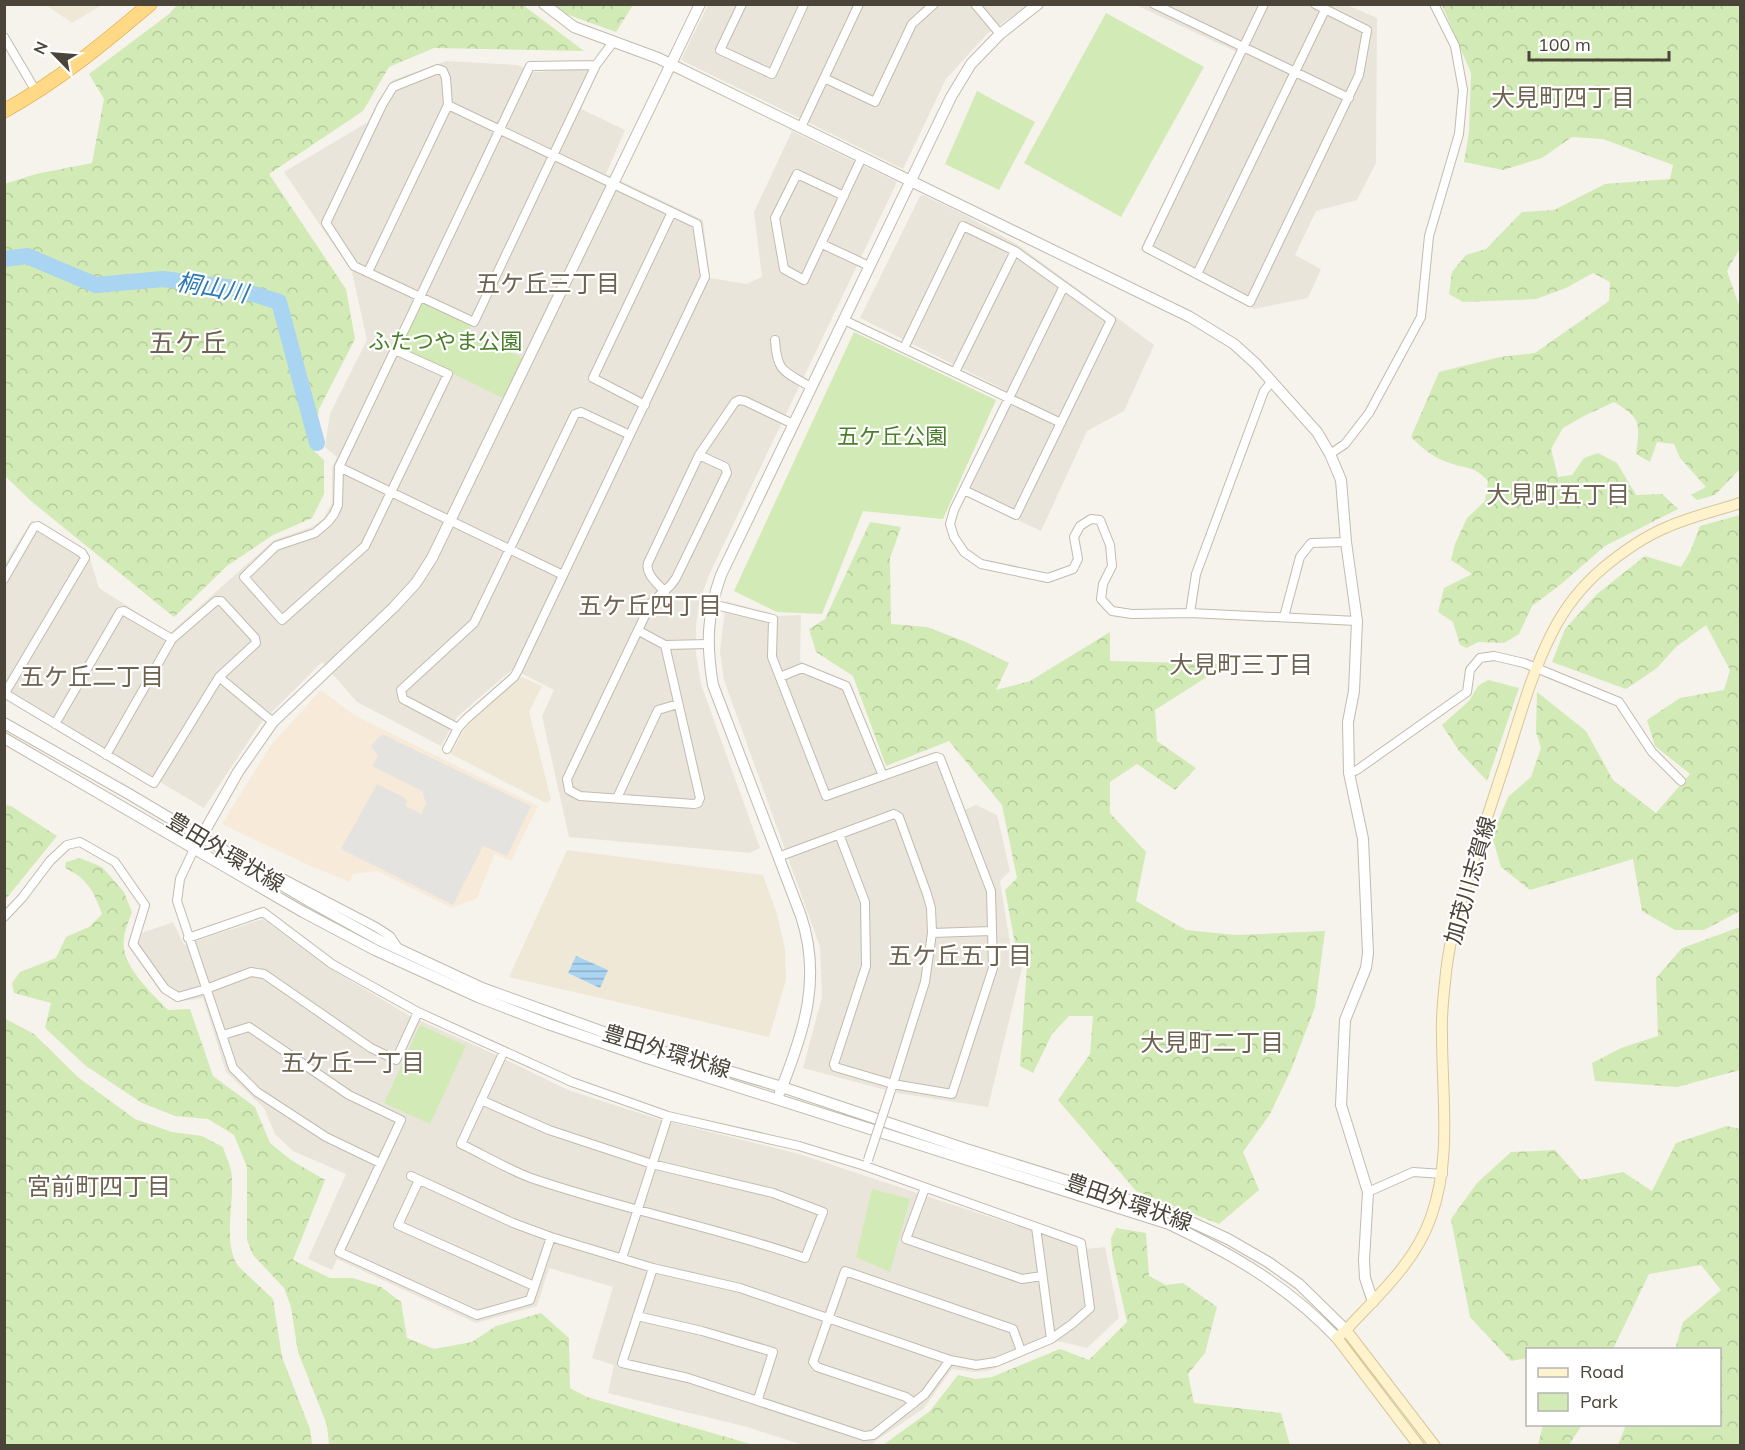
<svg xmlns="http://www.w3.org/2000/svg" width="1745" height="1450" viewBox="0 0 1745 1450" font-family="Mulish,'Noto Sans JP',sans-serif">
	<defs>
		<pattern id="forest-crowns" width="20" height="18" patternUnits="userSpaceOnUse" patternTransform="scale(1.5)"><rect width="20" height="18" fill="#d2eab5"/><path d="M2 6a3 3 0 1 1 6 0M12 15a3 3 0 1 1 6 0" fill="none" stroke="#b6ca9c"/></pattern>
		<pattern id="water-rules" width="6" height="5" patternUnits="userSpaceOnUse" patternTransform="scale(1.5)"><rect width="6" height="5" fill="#a9d4f2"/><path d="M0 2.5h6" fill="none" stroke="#8caec5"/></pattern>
	</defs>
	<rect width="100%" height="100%" fill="#f6f3ec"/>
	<path fill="#eae5da" d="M708 5H1028L988 33 946 79 903 169 681 60Z
		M1136 5H1347L1377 18 1376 163 1357 200 1316 211 1295 255 1321 269 1308 298 1254 309 1140 250 1237 52Z
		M446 61 517 65 534 72 583 69 598 70 581 109 625 130 606 174 703 220 710 278 746 284 762 277 754 212 792 131 897 182 710 573 700 599 696 625V653L701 684 760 848 750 853 569 837 542 716 554 690 513 669 457 717 441 746 357 702 322 662 260 724 204 808 5 690 4 565 32 520 88 552 99 588 170 633 274 540 312 527 323 519 332 503V467L337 457 325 447 330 414 367 340 352 272 284 172 368 122 378 101 393 80Z
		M923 195 965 215 1018 245 1154 345 1124 411 1087 431 1041 531 958 492 1007 391 860 318 920 196Z
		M726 601 779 616 801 615 800 661 852 686 883 772 937 760 956 813 976 805 997 815 1010 871 1000 881 1012 956 1022 968 988 1107 897 1093 803 1068 822 997 820 947 724 680 720 651Z
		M263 919 329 968 410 1016 496 1055 568 1090 658 1119 799 1154 1087 1249 1105 1247 1119 1318 1087 1348 1058 1341 988 1371 973 1372 952 1369 923 1409 874 1442 872 1445H803L747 1427 608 1393 614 1365 592 1358 613 1287 549 1268 537 1306 476 1323 337 1259 332 1270 308 1259 346 1174 293 1151 275 1134 264 1108 226 1072 203 998 176 1002 161 992 135 953 142 933 173 922 184 945Z"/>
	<path fill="#f7ead8" d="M321 690 354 715 538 806 511 861 495 854 477 898 452 908 377 871 353 874 350 882 308 865 222 824 271 745Z"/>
	<path fill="#efe8d6" d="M46 5H102L72 23Z
		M520 676 542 686 529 712 551 800 546 803 451 754 465 727Z
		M567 850 763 875 777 914 785 949 786 980 769 1037 509 977Z"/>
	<path fill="url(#forest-crowns)" d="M177 5H523L584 51 434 48 389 67 363 111 269 174 346 289 355 339 319 409 314 451 324 460V494L312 518 273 535 227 566 174 617 31 501 5 476 4 184 36 174 92 163 104 99 89 74 169 14Z
		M555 5H633L616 32 566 14Z
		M1442 5H1740V248L1727 271 1740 308V469L1715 495 1697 500 1691 495 1706 487 1680 458 1674 444 1657 442 1650 462 1636 454C1640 423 1642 419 1614 402L1584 416 1563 428 1551 449 1558 477 1572 475 1584 458 1598 453 1617 463 1636 495 1662 494 1678 509 1605 546 1560 585 1532 606 1519 634 1504 643 1478 642 1467 648 1460 645 1453 622 1438 612 1444 588 1472 574 1451 560 1455 544 1467 518 1485 501 1488 481C1473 465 1469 470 1450 463 1434 458 1423 449 1411 437L1439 372 1500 357 1535 353 1609 301 1610 282 1593 273 1566 288 1536 299 1463 302 1449 294 1452 272 1466 255 1486 249 1522 212 1554 210 1605 184 1670 179 1673 165 1603 139 1572 137 1542 158 1503 170 1464 162 1469 132 1471 73Z
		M1740 515V911L1704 930H1675L1642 911 1633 859 1530 890 1501 867 1492 836 1508 797 1531 777 1541 748 1536 732 1537 692 1586 731 1613 780 1656 813 1690 774 1655 746 1647 720 1680 698 1724 690 1730 670 1706 625 1676 647 1657 668 1626 689 1552 662 1565 629 1597 594 1645 556 1681 567 1691 550 1700 526Z
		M870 522 901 527 890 558 891 624 927 627 966 642 1009 663 996 690 1030 681 1110 632V661L1227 664 1155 710 1157 741 1196 768 1175 790 1137 764 1110 782V813L1146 852 1136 901 1186 930 1236 935 1325 931 1315 1007 1291 1070 1270 1114 1243 1152 1259 1190 1219 1224 1136 1191 1058 1100 1090 1054 1093 1016H1069L1052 1034 1033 1073 1020 1066 1027 965 1016 949 1005 890 1017 878 1002 805 949 741 886 766 853 676 816 652 809 629 825 619Z
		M1488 680 1519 688 1487 781 1459 751 1442 725 1469 701 1478 686Z
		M5 805 11 806 57 836 5 900Z
		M80 858 102 867 124 892 132 912C128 923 122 936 124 949 127 970 153 995 168 1010L190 1009 213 1076 255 1107 270 1143 291 1160 325 1180 293 1260 330 1278H353L381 1287 401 1302 407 1338 434 1349 472 1342 496 1326 541 1313 569 1338 570 1388 587 1397 754 1445H329L327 1425 298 1352 291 1307 284 1288 253 1255 247 1240V1167L234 1135 208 1119 175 1116 142 1103 86 1066 45 1028 51 1003 14 993 12 983 20 972 56 958 66 937 89 927 102 914C93 890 88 879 65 868L66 862Z
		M1740 927V1070L1677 1087 1595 1081 1592 1063 1621 1048 1658 1036 1656 978 1682 948Z
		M4 1018 34 1034 79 1078 135 1119 172 1132 202 1136 223 1147C225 1154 229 1162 231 1170 236 1200 222 1237 237 1265L273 1299 282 1357 310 1429 312 1445H5Z
		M1727 1126 1740 1129V1445H1618L1626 1425 1720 1424V1350L1675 1349 1683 1322 1721 1290 1701 1265 1649 1274 1613 1349 1528 1350 1527 1358 1511 1361 1470 1317 1451 1219 1477 1183 1511 1152 1555 1150 1581 1180 1623 1172 1652 1191 1676 1143Z
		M1116 1228 1146 1233 1149 1276 1166 1285 1183 1283 1217 1307 1205 1353 1188 1374 1194 1403 1281 1413 1290 1445H883L930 1411 958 1375 975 1379 992 1377 1060 1349 1089 1360 1127 1322 1112 1255 1111 1238Z
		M1543 1425V1424L1582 1425 1569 1445H1538Z"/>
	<path fill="#d2eab5" d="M1106 13 1204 67 1121 217 1024 163Z
		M977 91 1035 122 999 190 945 164Z
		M423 302 470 324V333L523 358 503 398 401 348Z
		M854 332 996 400 943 519 863 511 822 614 777 612 734 591Z
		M420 1025 466 1046 430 1124 384 1103Z
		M872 1189 910 1199 890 1272 856 1257Z"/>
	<path fill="#e5e3e0" d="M382 734 531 806 507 856 483 846 453 905 341 849 377 784 405 798 407 801 406 806 421 814 426 803 422 791 372 766 378 756 371 746Z"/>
	<path fill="url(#water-rules)" d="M576 956 608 970 600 988 568 973Z"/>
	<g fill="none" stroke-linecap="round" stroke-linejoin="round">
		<path stroke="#a9d4f2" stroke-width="16" d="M4 259 27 256 96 285 163 279 234 288 279 302 317 443"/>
		<defs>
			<path id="minor" d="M742 4 720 50 772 74 804 4
				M975 4 1000 34
				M1154 4 1349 98
				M1264 4 1147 248 1250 302 1359 75 1367 30 1315 4
				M4 37 37 93
				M824 78 875 102 912 24 934 4
				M801 127 859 4
				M844 196 797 174 775 218 784 269 804 280 862 157
				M822 244 869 266
				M368 272 448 105
				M1197 274 1325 10
				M1064 286 954 510 950 524 954 537 964 552 981 564 1048 578 1073 569 1078 559 1074 537 1080 526 1091 519 1100 520 1110 545 1112 566 1103 584 1101 599 1112 611 1132 614 1190 613 1357 621
				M844 320 1061 423
				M775 340C777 373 784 371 811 387
				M904 348 963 226 1015 251 1111 320 1016 515 964 490
				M395 350 448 374 365 546 282 620 244 577 276 546 315 533 328 522 334 514 338 505 339 467 530 66 596 65
				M955 372 1015 251
				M645 405 593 378 672 212
				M1330 454 1345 444 1369 413 1421 317 1429 236 1459 134 1463 90 1455 46 1434 4
				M339 467 563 575
				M4 579 34 527 38 526 82 553 85 558 5 693
				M665 592C658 584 645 574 648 563L699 455 735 402 739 400 745 401 793 424
				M712 604 773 619 772 657 826 796 936 757 940 758 991 891 993 968 952 1094 893 1084 835 1067 834 1064 866 966 865 902 839 834
				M1190 613 1196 574 1264 391 1272 381
				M1284 617 1300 557 1311 543 1346 542
				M639 631 665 645 708 644
				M665 645 700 798 698 803 694 804 580 796 569 790 567 779 651 603 671 585 676 578 727 473 725 467 699 455
				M219 677 273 722
				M780 677 802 668 846 686 883 776
				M4 693 152 782 154 783 219 677 256 643 255 638 221 601H216L172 639 106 755
				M55 724 120 612 124 611 172 639
				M458 728 403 699 401 690 474 623 575 414 581 412 630 435
				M447 749 458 728 465 720 514 677 518 670 705 277 697 224C614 185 531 145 448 105L446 78 443 71 438 69 393 87 382 105 326 223 354 266 474 322 596 65 614 41
				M1349 773 1357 770 1467 692 1470 670 1480 658 1494 656 1524 663 1619 702 1652 752 1681 781
				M617 798 658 710 678 704
				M194 849 180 879 177 901 233 1068 257 1092 326 1137 380 1163
				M778 857 894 814 899 817 927 894 931 908 932 933 925 982 892 1087
				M270 877 282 878 376 927 390 936 398 948
				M4 917 22 898 50 861 67 845 80 842 115 862 145 905 133 944 165 989 178 997 206 989 251 972 264 974 371 1048 396 1060 418 1012
				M932 933 991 931
				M188 938 263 912 332 964 418 1012 572 1082 668 1116 799 1146 865 1166 1081 1243 1090 1308 1072 1324 1051 1339 996 1362 976 1365 950 1360 740 1288 653 1268 551 1237 513 1223 411 1176
				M223 1035 249 1027 349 1095 401 1120 339 1252 477 1315 530 1300 551 1237
				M481 1100 549 1130 652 1164 773 1193 823 1212 805 1258C715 1227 621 1209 531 1178 507 1169 484 1155 461 1144L504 1051
				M419 1180 398 1225 534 1286
				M925 1188 906 1239 1022 1279 1042 1276
				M1368 1192 1413 1172 1443 1174
				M1036 1227 1051 1339
				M622 1258 668 1116
				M653 1268 622 1363 688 1378 864 1436 873 1435 925 1394 950 1360
				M637 1316 702 1331 773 1352 758 1399
				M914 1403 906 1397 817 1367 813 1362 845 1271 1013 1329 1021 1351"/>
			<path id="tertiary" d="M544 4 574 27 658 58 1190 317 1234 344 1256 364 1317 432 1330 454 1341 480 1346 542 1357 621 1354 691 1348 722 1349 773 1363 839 1368 953 1366 968 1345 1020 1341 1105 1368 1192 1364 1260 1365 1278 1373 1302
				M4 723 129 794 314 904 379 940 482 988 631 1042 782 1087 966 1149 1174 1214 1228 1239 1268 1262 1299 1284 1346 1330
				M4 738 303 912 375 950 478 997 548 1024 647 1058 1169 1224C1234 1255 1286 1285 1337 1338
				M198 843 238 772 273 722 394 607 416 583 432 558 700 4
				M780 1092C804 1032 822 979 801 916L713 685C706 644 707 614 721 575L951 97 971 64 1000 34 1038 4"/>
			<path id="secondary" d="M1346 1330 1435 1446
				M1419 1446 1337 1338 1346 1330C1378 1295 1415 1263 1431 1217 1452 1158 1442 1097 1442 1036 1441 1018 1443 1000 1445 982 1448 944 1459 907 1470 871 1481 835 1493 799 1505 763 1519 720 1531 674 1552 633 1564 609 1583 585 1603 568 1621 553 1644 537 1665 528 1689 517 1716 511 1740 503"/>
			<path id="trunk" d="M4 111C58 81 103 44 150 4"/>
		</defs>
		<use href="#minor" stroke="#c2bbae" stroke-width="10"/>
		<use href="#tertiary" stroke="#c2bbae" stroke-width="12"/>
		<use href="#secondary" stroke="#d6c79b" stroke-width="12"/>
		<use href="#trunk" stroke="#e0a43c" stroke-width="15"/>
		<use href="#minor" stroke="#fff" stroke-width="8"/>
		<use href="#tertiary" stroke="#fff" stroke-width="10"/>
		<use href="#secondary" stroke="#fff3cd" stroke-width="10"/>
		<use href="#trunk" stroke="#ffd985" stroke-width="14"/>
		<defs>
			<path id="minor-bridge" d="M868 1160 891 1090"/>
		</defs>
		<use href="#minor-bridge" stroke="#c2bbae" stroke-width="10" stroke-linecap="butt"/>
		<use href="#minor-bridge" stroke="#fff" stroke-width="8"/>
	</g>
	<g text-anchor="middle" stroke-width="4.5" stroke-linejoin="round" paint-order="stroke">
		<g font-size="22" fill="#4a7f2a" stroke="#fff">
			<text x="445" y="349">ふたつやま公園</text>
			<text x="892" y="444">五ケ丘公園</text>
		</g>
		<g font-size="22" fill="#4b4439" stroke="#fff">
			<text transform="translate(226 852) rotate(31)" y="8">豊田外環状線</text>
			<text transform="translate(1470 880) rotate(-74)" y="8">加茂川志賀線</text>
			<text transform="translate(667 1051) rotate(17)" y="8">豊田外環状線</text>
			<text transform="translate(1129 1202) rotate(19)" y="8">豊田外環状線</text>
		</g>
		<g font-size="24" fill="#6e6250" stroke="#fff">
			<text x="1563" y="106">大見町四丁目</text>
			<text x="548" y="292">五ケ丘三丁目</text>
			<text x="1558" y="503">大見町五丁目</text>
			<text x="650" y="614">五ケ丘四丁目</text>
			<text x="1241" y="673">大見町三丁目</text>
			<text x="92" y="685">五ケ丘二丁目</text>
			<text x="960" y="964">五ケ丘五丁目</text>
			<text x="1212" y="1051">大見町二丁目</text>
			<text x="353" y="1071">五ケ丘一丁目</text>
			<text x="99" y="1195">宮前町四丁目</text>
		</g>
		<g font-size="24" font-style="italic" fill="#2e7ab2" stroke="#fff">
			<text transform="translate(212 288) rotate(10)" y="8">桐山川</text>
		</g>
		<g font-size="26" fill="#6e6250" stroke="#fff">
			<text x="188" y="352">五ケ丘</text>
		</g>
	</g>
	<rect width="1745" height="1450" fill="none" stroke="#4b4439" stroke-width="12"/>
	<rect x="1526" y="1348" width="195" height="78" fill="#ffffff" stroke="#b7b4b0" stroke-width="1.5"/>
	<rect x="1538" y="1368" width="30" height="9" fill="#fff3cd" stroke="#b7b4b0" stroke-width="1.5"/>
	<text x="1580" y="1378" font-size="18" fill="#4b4439">Road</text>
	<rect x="1538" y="1393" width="30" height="18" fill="#d2eab5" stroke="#b7b4b0" stroke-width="1.5"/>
	<text x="1580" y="1408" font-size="18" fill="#4b4439">Park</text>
	<g transform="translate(54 54) rotate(295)" stroke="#ffffff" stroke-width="4.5" paint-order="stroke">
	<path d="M0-4.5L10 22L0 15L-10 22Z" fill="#4b4439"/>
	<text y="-9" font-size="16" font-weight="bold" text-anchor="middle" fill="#4b4439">N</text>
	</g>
	<path d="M1529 51v9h140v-9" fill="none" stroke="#4b4439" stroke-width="3"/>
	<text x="1538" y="51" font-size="18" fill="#4b4439" stroke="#ffffff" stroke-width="4.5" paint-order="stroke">100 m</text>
</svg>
